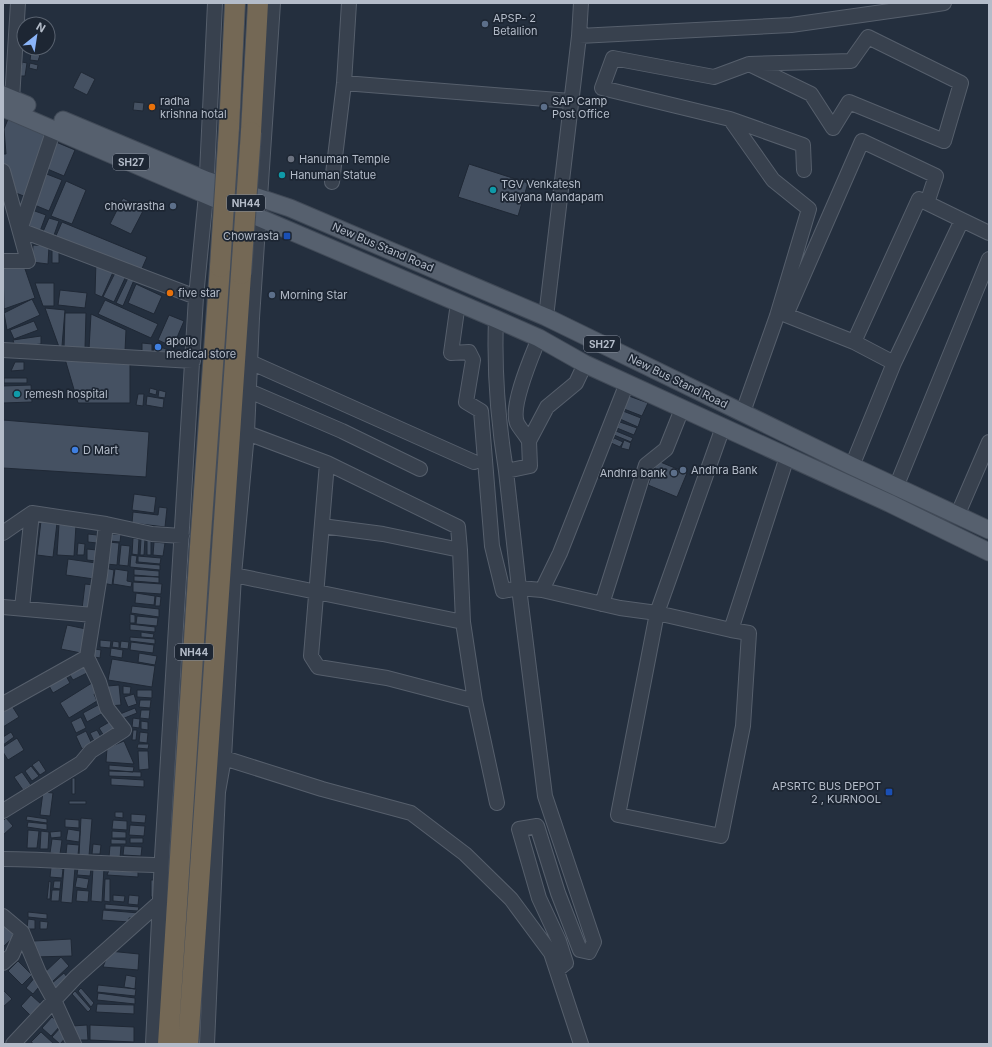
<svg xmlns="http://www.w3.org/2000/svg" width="992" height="1047" viewBox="0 0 992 1047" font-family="Inter,sans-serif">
	<rect width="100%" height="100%" fill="#242f3e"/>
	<path fill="#455162" stroke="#1f2835" d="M31 53 40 55 38 61 30 60Z
		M22 62 27 63 25 76H20Z
		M30 63 38 65 37 70 29 68Z
		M81 72 95 79 87 95 73 88Z
		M134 102 144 103 143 111 133 110Z
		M8 119 50 134 26 197 11 191 3 161V154H6L4 129Z
		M56 142 75 150 64 176 45 168Z
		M469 164 528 183 518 216 458 197Z
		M44 173 62 180 49 211 32 204Z
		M66 181 86 190 72 224 51 216Z
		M123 198 144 209 131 234 110 224Z
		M32 210 46 215 39 234 25 229Z
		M49 218 59 221 53 238 42 234Z
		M62 222 147 257 140 273 55 238Z
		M33 245 49 246 48 264 32 262Z
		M52 247H59V263H52Z
		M96 261 114 270 102 297 95 294Z
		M3 266H24L35 298 4 309Z
		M116 271 126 276 114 302 103 297Z
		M128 278 134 280 123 306 116 303Z
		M35 283H54V306H43Z
		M136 284 162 296 154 314 128 303Z
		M60 290 87 293 85 308 58 305Z
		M32 299 40 315 7 330 4 313Z
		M105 300 158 324 151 338 98 314Z
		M45 308 65 310 62 346 59 347Z
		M65 313H86L85 348H64Z
		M91 314 126 330 125 351 89 349Z
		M169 315 184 321 173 347 158 340Z
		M34 321 38 330 14 339 10 330Z
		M41 336V344L15 347 13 340Z
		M142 343 152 344V353H142Z
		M154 345 169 350V355L153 353Z
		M65 359 130 360V403H78Z
		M15 362H24V370L11 371Z
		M4 378H27V383H4Z
		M31 385 32 402 3 403V386Z
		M150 388 157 390 156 395 149 393Z
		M159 390 166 392 165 398 158 397Z
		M138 394H144L143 406 136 405Z
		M147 396 164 399 163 408 146 405Z
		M629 396 648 403 642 416 624 409Z
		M623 411 641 418 638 427 620 419Z
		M3 420 149 432 146 477 3 468Z
		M620 422 637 428 634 435 617 428Z
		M616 431 633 438 631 442 614 435Z
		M614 438 623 442 620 447 611 443Z
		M624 440 631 443 629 450 621 448Z
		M658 461 687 473 677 497 648 485Z
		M134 494 156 497 154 513 132 510Z
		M159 507 167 508 165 527 132 523 133 512 158 515Z
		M41 521 57 523 53 557 37 555Z
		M59 524 76 525 74 556 57 555Z
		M88 534 97 535V543L88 542Z
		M110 534H121L120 542 110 541Z
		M133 538 139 539 138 555 132 554Z
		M147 538 151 540V555H147Z
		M141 539H145L144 555H140Z
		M108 542 119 543 117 565 106 564Z
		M154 542 165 543 163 556 153 555Z
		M78 543 85 544 84 555H77Z
		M121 545 130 546 128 566 119 565Z
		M87 549 97 550 96 561 87 560Z
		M131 555 137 556 136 563 160 565V570L130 567Z
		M138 556 161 558 160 564 138 562Z
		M68 559 96 563 94 579 66 575Z
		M105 568 114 570 112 585 103 583Z
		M115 569 128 571 127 581 132 582 131 587 113 584Z
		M134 569 159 571V577L134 575Z
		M134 576 159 577V583L134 581Z
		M133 582 162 584 161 594 133 592Z
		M85 584 94 585 90 610 82 609Z
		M136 593 155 596 154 605 135 603Z
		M156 596 161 597 160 606H155Z
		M132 606 159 609V617L131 613Z
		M130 614 135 615V623H130Z
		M137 616 158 618 157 626 136 624Z
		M130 624 155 627V632L130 630Z
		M67 625 86 629 81 653 61 649Z
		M141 632 154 634 153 638 141 637Z
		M130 637 155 639V644L130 641Z
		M100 640 111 641 110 648 100 647Z
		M113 641 119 642V648L112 647Z
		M121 641 129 642 128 649 120 648Z
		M131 642 154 645 153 653 130 650Z
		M111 648 123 650 122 658 110 656Z
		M95 649 101 650 100 658 94 657Z
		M139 653 157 656 155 665 138 662Z
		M112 659 155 666 152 687 108 680Z
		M83 665 87 673 73 680 68 672Z
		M65 674 70 683 53 693 48 684Z
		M95 681 100 690 94 694 97 701 69 718 60 703Z
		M119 685 121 705 109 706 108 686Z
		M123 686 131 687 130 694H123Z
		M137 690H152V698L137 697Z
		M134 694 137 704 128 707 124 697Z
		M140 700H151L150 708 139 707Z
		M98 705 103 713 87 722 83 713Z
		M12 706 19 717 3 727V712Z
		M135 708 137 713 122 719 120 714Z
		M141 710H150L149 719 140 718Z
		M81 717 86 728 76 733 71 722Z
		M133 718 140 719 139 728 132 727Z
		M111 721 116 729 104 736 99 728Z
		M141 721 148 722V730L141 729Z
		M97 730 101 737 94 741 90 733Z
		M133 730H137L136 740H132Z
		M86 731 92 744 82 749 76 736Z
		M11 732 14 737 3 745V737Z
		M140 732 148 733 147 743 139 742Z
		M17 738 24 750 8 760 3 752V747Z
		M124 741 134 764 106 762 107 748Z
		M138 744H149L148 749 137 748Z
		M138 751H148L149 769 139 770Z
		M39 760 46 771 40 775 32 765Z
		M109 765 134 767 133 772 109 770Z
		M31 766 39 776 32 781 25 771Z
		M109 771 141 772V777L109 776Z
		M22 772 31 785 23 790 14 777Z
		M72 778H75V794H72Z
		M111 778 144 780V787L111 785Z
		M43 792 53 793 50 816 40 815Z
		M69 801H86V804H69Z
		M115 812H123V818L115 817Z
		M131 814 146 815 145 823 131 822Z
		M27 816 47 819V823L26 820Z
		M6 818 13 826 3 835V821Z
		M81 818 92 819 89 856 79 855Z
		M65 819 79 820V828L65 827Z
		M113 820 127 821V830L112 829Z
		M28 822 47 824V830L27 827Z
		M130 825 145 826 144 836 129 835Z
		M68 829 80 831 79 842 66 840Z
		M28 830 39 831 37 848H27Z
		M41 831 49 832 48 849H40Z
		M61 831V837L51 838 50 832Z
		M112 831 126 832V838H112Z
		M130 838H143V843H130Z
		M52 839 62 840 60 854 50 853Z
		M111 839 126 840V844H111Z
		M67 844 79 845 78 855 66 854Z
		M93 844 101 845 100 854H92Z
		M110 846H121L120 858 109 857Z
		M124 846 142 847 141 856 123 855Z
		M51 867 63 869 62 878 50 877Z
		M64 867 75 868 72 903 61 902Z
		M78 868 91 869 90 876 77 875Z
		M93 868H104L102 902 91 901Z
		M109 870 138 872V877L107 875Z
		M77 877 89 879 87 889 75 887Z
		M105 879H110V902L104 901Z
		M151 880H154V897H151Z
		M49 881 51 882 50 899H47Z
		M54 881H61L60 889 53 888Z
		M52 890H60L59 901H51Z
		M77 890 89 891 88 902 76 901Z
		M113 895 125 896 124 902 113 901Z
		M129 895 139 896 138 905 128 904Z
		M105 904 139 907 138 911 105 909Z
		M103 910 139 913V918H129V922L102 920Z
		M28 912 47 914V919L28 917Z
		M3 918 18 933 3 947Z
		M28 919 35 920V929H27Z
		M40 921 48 922 47 929H40Z
		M71 939 72 956 34 957V941Z
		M109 951 139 954 138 970 103 967Z
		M61 957 69 966 51 983 43 974Z
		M18 961 32 975 22 985 8 971Z
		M64 973 69 980 57 991 51 984Z
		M126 975 136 977 135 989 124 987Z
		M36 976 43 982 33 994 26 988Z
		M98 985 136 989 135 996 97 992Z
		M81 988 94 1003 91 1007 78 991Z
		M3 990 12 999 3 1007Z
		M75 991 91 1009 88 1012 72 994Z
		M98 993 135 998V1004L97 1000Z
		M31 995 41 1004 30 1015 21 1006Z
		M97 1004 134 1005V1014L96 1012Z
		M52 1017 61 1025 51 1036 42 1028Z
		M87 1025 88 1040H76L72 1026Z
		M90 1025 134 1027V1042L90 1040Z
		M60 1028 68 1035 60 1044 52 1037Z
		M41 1032 54 1044H34L31 1042Z"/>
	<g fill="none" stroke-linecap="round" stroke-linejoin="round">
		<defs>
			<path id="minor" d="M926 3 925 6 944 3
				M579 36 581 3
				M344 83 571 101
				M12 99 18 3
				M730 119 803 145 804 170
				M54 129 20 230 196 297
				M3 171 28 261H3
				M332 182 344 83 349 3
				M458 303 451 353 469 352 473 360 466 402 481 411 492 546 503 591 519 588 506 471
				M546 317 579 36 791 25 925 6
				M496 319C494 370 498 421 506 471L530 466 529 441 547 407 576 383 585 364
				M854 342 786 315 862 141 936 176 927 203
				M3 350 193 361
				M250 362 474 462
				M894 363 854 342 919 199 962 220
				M627 383 560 553 542 590 620 608 657 613 723 427
				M249 391 342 431 420 469
				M743 412 777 316 809 209 773 180 730 119 602 88 613 58 714 77 749 64 811 94 833 128 849 102 944 141 961 83 868 37 851 61 749 64
				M247 433 327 463 311 656 318 667 387 678 475 701 497 803
				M529 441C526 435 520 429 517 423 510 405 532 356 539 338
				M852 466 894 363 962 220 989 233
				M896 487 989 259
				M957 516 989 442
				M322 526 383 534 460 550 458 527 327 463
				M3 533 32 513 106 524
				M460 550 463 622 475 701
				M234 575 463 622
				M542 590 519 588 545 796 594 942 589 952 580 950 558 893 537 826 519 829 539 898 559 941 566 963 557 970
				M602 604 646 465 666 449 682 409
				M3 607 93 615
				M22 608 32 513
				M731 630 749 633 743 726 721 836 618 815 657 613 731 630 787 457
				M3 704 87 657
				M224 758 322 789 411 813 465 854 511 899 551 953 581 1044
				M3 811 81 763 91 751 124 730 107 708 99 682 87 657 100 575 106 524 152 534 182 536
				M3 859C56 859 108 865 161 865
				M3 916 22 932 12 955 3 963
				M22 932 39 973 54 1000 74 1044
				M13 1044 76 977 160 902
				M153 1044 162 857 196 297 206 195 215 3
				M207 1044 218 792 224 758 234 575 247 433 252 318 273 3"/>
			<path id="major" d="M3 95 27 105
				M3 108 496 319 539 338 585 364 889 503 989 552
				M63 120 206 180 290 208 546 317 852 466 989 530"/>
			<path id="highway" d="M229 128 235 3
				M251 132 258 3
				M168 1044 200 547 220 267
				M188 1044 241 274"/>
		</defs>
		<use href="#minor" stroke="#565f6c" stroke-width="16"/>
		<use href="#major" stroke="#414a57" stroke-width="19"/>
		<use href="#highway" stroke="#434c59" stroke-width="22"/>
		<use href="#minor" stroke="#38414e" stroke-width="14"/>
		<use href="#major" stroke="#56606e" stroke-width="17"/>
		<use href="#highway" stroke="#746855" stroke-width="20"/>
		<defs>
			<path id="highway-bridge" d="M220 267 229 128
				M241 274 251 132"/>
		</defs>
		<use href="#highway-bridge" stroke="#434c59" stroke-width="22" stroke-linecap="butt"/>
		<use href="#highway-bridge" stroke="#746855" stroke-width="20"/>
	</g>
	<g fill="#5c6f8a" stroke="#1d2633" stroke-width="1.5">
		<circle cx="485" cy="24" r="4"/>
		<circle cx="544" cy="107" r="4"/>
		<circle cx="173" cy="206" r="4"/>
		<circle cx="272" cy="295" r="4"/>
		<circle cx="683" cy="470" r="4"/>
		<circle cx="674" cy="473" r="4"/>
	</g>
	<g fill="#e8710a" stroke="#1d2633" stroke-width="1.5">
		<circle cx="152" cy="107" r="4"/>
		<circle cx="170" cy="293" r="4"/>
	</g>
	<circle fill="#6b7280" stroke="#1d2633" stroke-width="1.5" cx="291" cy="159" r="4"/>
	<g fill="#0f9aa8" stroke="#1d2633" stroke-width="1.5">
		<circle cx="282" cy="175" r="4"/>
		<circle cx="493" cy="190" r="4"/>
		<circle cx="17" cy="394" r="4"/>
	</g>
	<g fill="#1a4fb4" stroke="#1d2633" stroke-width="1.5">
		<rect x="283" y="232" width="8" height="8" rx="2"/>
		<rect x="885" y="788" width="8" height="8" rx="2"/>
	</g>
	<g fill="#3f7fe0" stroke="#1d2633" stroke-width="1.5">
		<circle cx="158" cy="347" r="4"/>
		<circle cx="75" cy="450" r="4"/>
	</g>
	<g text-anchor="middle" stroke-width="3.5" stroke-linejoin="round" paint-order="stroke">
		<g fill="#1d2633" stroke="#878f9c" stroke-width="1">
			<rect x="113" y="154" width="36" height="16" rx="3"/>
			<rect x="227" y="195" width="38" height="16" rx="3"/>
			<rect x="584" y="336" width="36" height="16" rx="3"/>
			<rect x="175" y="644" width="38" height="16" rx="3"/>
		</g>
		<g font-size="10" font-weight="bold" fill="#b4bcc9">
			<text x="131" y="166">SH27</text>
			<text x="246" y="207">NH44</text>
			<text x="602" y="348">SH27</text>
			<text x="194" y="656">NH44</text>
		</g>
		<g font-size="11" fill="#b4bcc9" stroke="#1d2633" text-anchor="start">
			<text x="493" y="22">APSP- 2<tspan x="493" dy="13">Betallion</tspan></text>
			<text x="160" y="105">radha<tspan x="160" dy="13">krishna hotal</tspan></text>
			<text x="552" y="105">SAP Camp<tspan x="552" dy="13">Post Office</tspan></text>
			<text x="299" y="163">Hanuman Temple</text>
			<text x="290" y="179">Hanuman Statue</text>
			<text x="501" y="188">TGV Venkatesh<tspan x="501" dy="13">Kalyana Mandapam</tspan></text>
			<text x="165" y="210" text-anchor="end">chowrastha</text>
			<text x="279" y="240" text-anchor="end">Chowrasta</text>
			<text x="178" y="297">five star</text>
			<text x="280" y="299">Morning Star</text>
			<text x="166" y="345">apollo<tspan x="166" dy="13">medical store</tspan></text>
			<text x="25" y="398">remesh hospital</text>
			<text x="83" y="454">D Mart</text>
			<text x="691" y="474">Andhra Bank</text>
			<text x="666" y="477" text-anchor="end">Andhra bank</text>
			<text x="881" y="790" text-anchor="end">APSRTC BUS DEPOT<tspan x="881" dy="13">2 , KURNOOL</tspan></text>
		</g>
		<g font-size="11" fill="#b4bcc9" stroke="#1d2633">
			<text transform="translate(383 247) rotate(23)" y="4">New Bus Stand Road</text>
			<text transform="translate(678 381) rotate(26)" y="4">New Bus Stand Road</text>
		</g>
	</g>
	<rect width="992" height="1047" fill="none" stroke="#b4bcc9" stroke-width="8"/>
	<g transform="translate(36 36) rotate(30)"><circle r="19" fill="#1d2633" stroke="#59626f"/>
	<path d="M0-3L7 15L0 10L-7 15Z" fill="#8ab4f8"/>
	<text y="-6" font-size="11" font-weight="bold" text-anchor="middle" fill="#b4bcc9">N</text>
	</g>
</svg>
